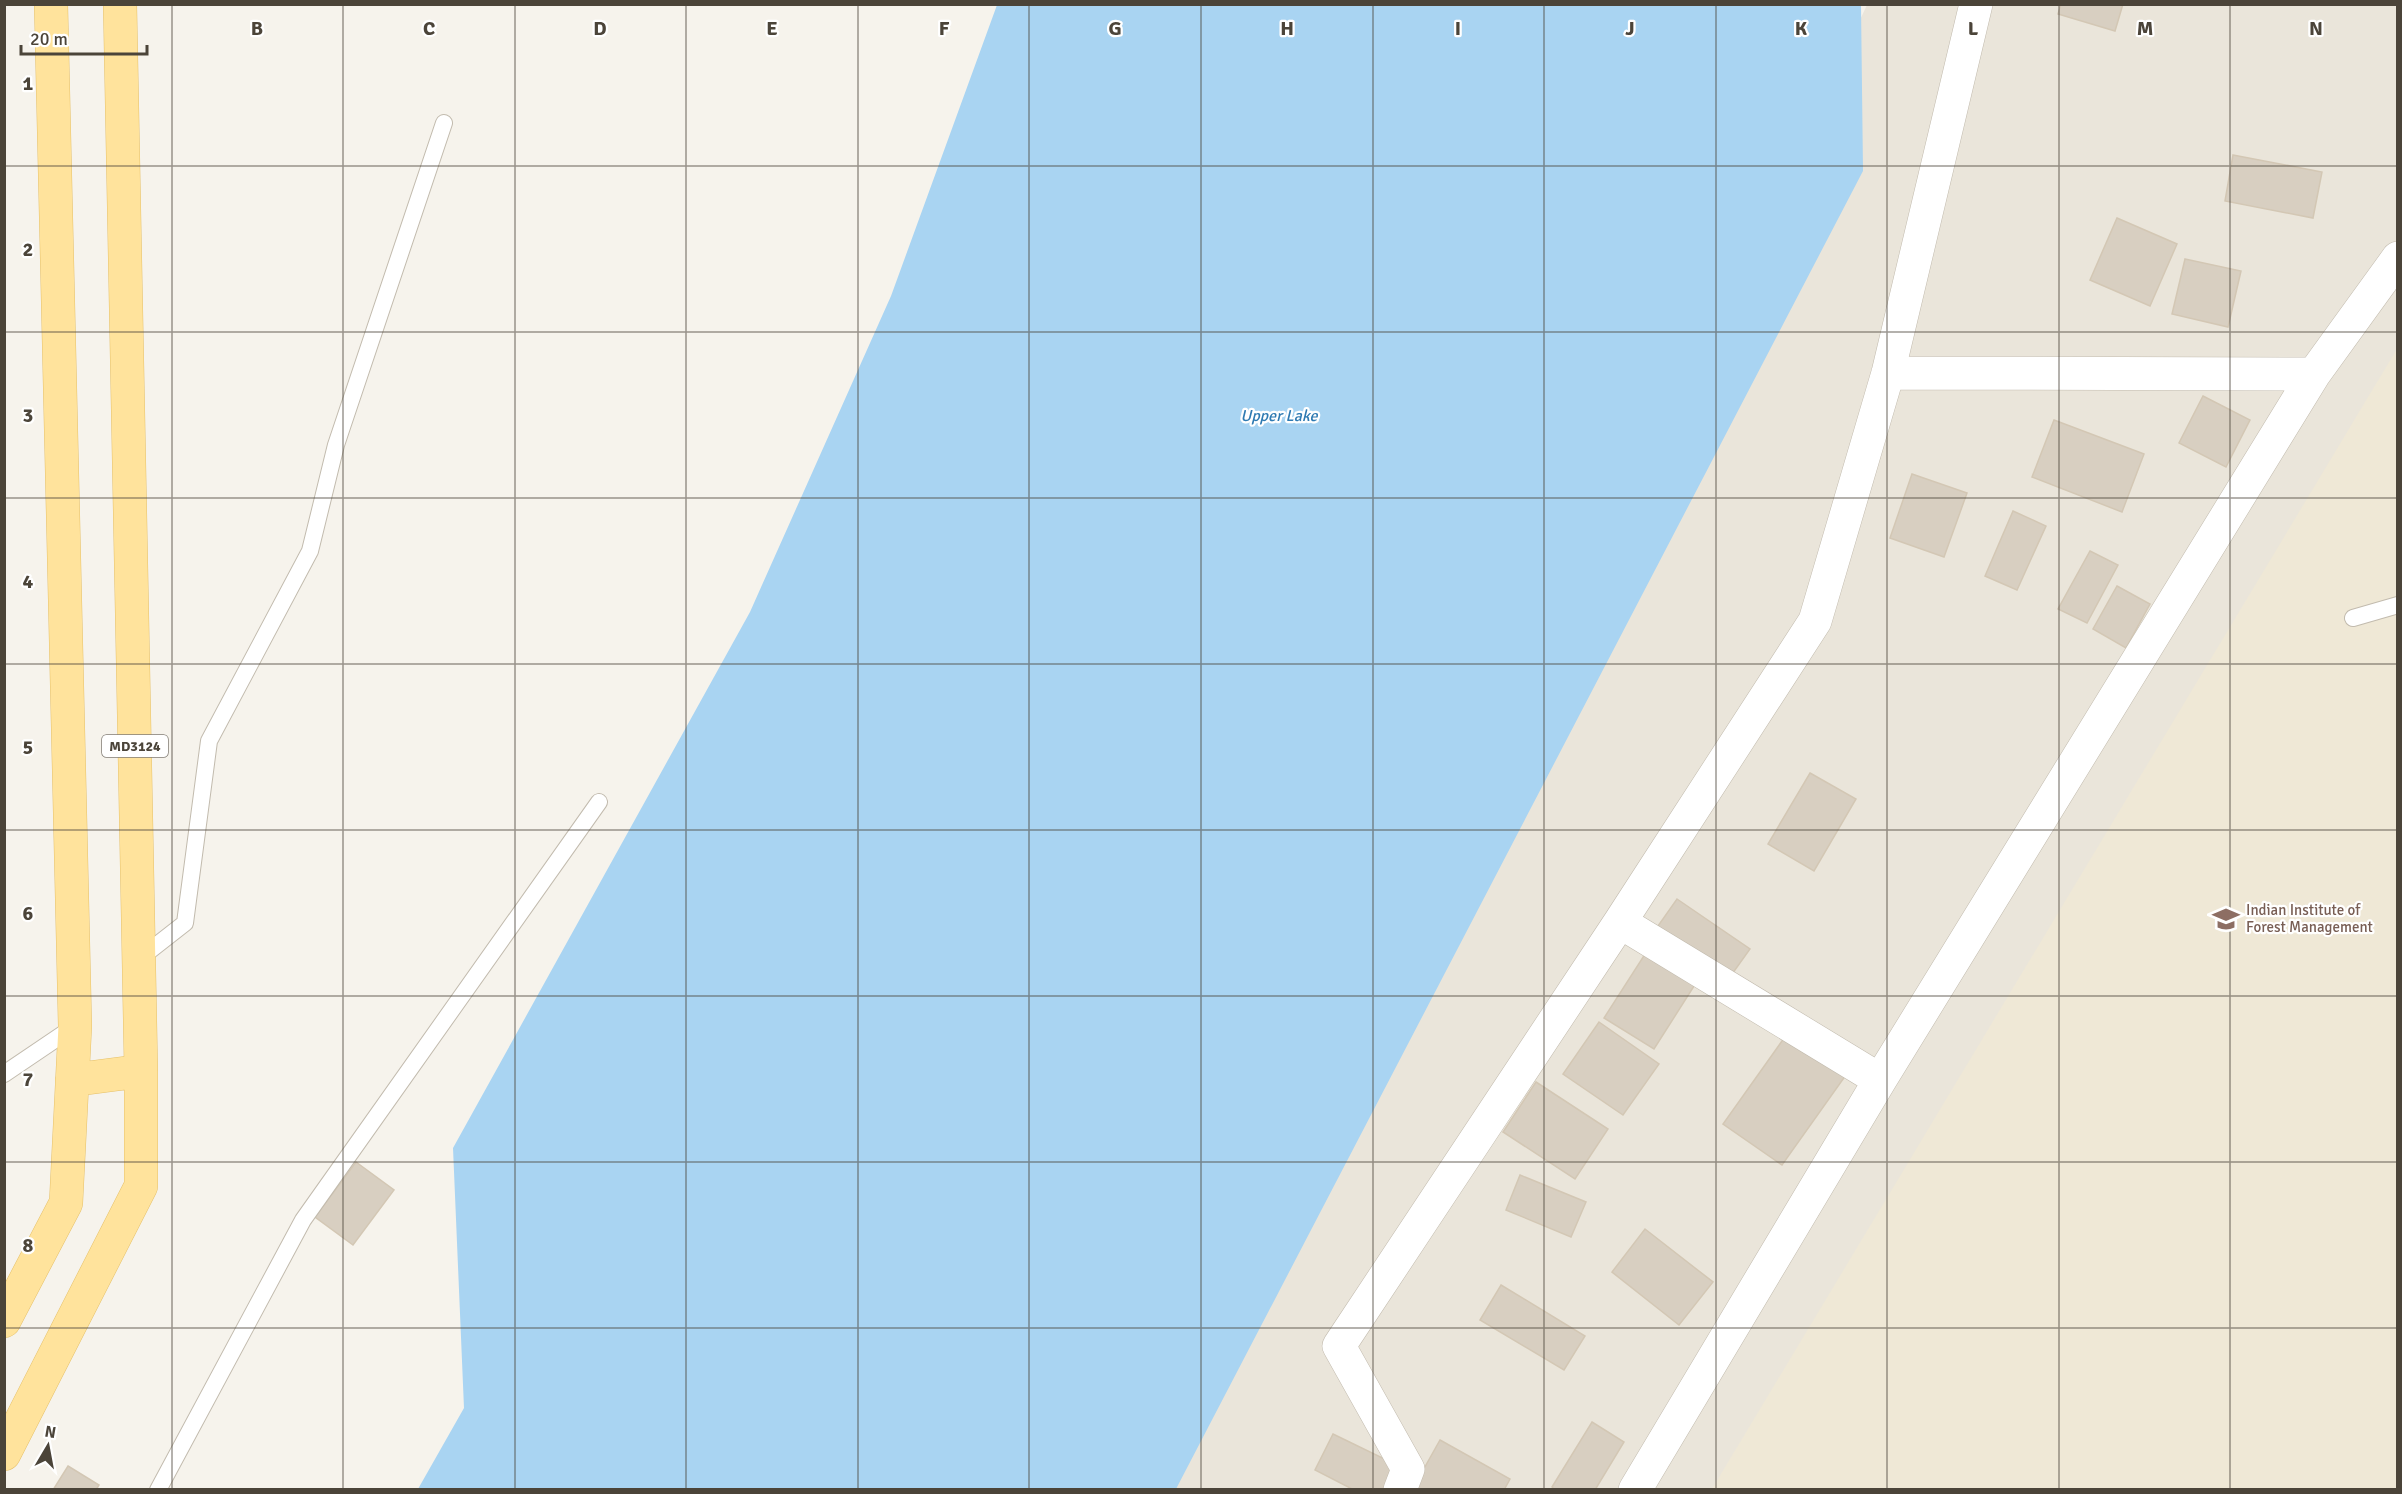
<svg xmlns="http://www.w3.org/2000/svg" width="2402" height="1494" viewBox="0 0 2402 1494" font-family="Signika,sans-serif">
	<rect width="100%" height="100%" fill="#f6f3ec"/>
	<path fill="#eae5da" d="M1867 5H2397V1489L1165 1490Z"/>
	<path fill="#efe8d6" d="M2397 349V1489H1712Z"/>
	<path fill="#a9d4f2" d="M997 5H1861L1863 171 1176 1489H418L464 1408 453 1148 750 612 891 296Z"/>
	<path fill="#d8cfc1" stroke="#d3c7b4" stroke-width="1.5" d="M2061 4H2123L2115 31 2058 14Z
		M2233 155 2322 172 2313 218 2225 201Z
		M2117 218 2177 244 2150 306 2090 280Z
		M2185 259 2241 271 2228 327 2172 314Z
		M2203 396 2250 420 2226 467 2179 443Z
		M2054 420 2144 454 2122 512 2032 477Z
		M1912 474 1967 493 1944 557 1890 538Z
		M2013 511 2046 526 2017 590 1985 576Z
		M2090 551 2118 565 2087 623 2058 609Z
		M2117 586 2150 604 2126 648 2093 629Z
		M1810 773 1856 799 1814 871 1768 844Z
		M1677 899 1750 949 1725 984 1653 933Z
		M1647 951 1696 983 1654 1049 1604 1018Z
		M1599 1022 1659 1064 1623 1115 1563 1074Z
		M1787 1034 1846 1075 1782 1165 1723 1124Z
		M1536 1082 1608 1129 1575 1179 1503 1132Z
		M356 1162 394 1190 353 1245 315 1217Z
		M1520 1175 1586 1202 1571 1237 1506 1210Z
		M1645 1229 1713 1282 1679 1325 1612 1272Z
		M1501 1285 1585 1336 1564 1370 1480 1320Z
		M1592 1422 1624 1442 1595 1490H1555L1552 1487Z
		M1333 1434 1395 1464 1383 1490H1354L1315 1470Z
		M1440 1440 1510 1479 1504 1490H1412Z
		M68 1466 99 1485 96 1490H53Z"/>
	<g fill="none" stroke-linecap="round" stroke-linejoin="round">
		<defs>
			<path id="service" d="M2353 618 2398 605
				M139 959 185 923 209 741 310 551 336 445 444 123
				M4 1074 75 1026
				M158 1490 303 1220 599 802"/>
			<path id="minor" d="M1888 373 2314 374
				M1620 922 1880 1080
				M1400 1490 1408 1469 1339 1346 1620 922 1815 621 1888 373 1976 4
				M1635 1490 1880 1080 2314 374 2398 258"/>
			<path id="primary" d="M72 1080 141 1071
				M4 1321 66 1203 75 1026 51 4
				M4 1454 141 1186V1071L120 4"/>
		</defs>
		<use href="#service" stroke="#c2bbae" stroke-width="18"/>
		<use href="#minor" stroke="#c2bbae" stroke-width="34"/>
		<use href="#primary" stroke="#e6c16a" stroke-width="34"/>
		<use href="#service" stroke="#fff" stroke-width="16"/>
		<use href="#minor" stroke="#fff" stroke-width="33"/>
		<use href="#primary" stroke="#ffe39c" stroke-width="33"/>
	</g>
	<path fill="none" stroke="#4b4439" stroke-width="1.5" stroke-opacity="0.55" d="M172 4V1490M343 4V1490M515 4V1490M686 4V1490M858 4V1490M1029 4V1490M1201 4V1490M1373 4V1490M1544 4V1490M1716 4V1490M1887 4V1490M2059 4V1490M2230 4V1490M4 166H2398M4 332H2398M4 498H2398M4 664H2398M4 830H2398M4 996H2398M4 1162H2398M4 1328H2398"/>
	<defs>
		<symbol id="university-bare" viewBox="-9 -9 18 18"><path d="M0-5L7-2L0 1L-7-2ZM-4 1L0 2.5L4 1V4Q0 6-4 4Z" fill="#8d6e63" stroke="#fff" stroke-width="2.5" paint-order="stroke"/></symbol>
	</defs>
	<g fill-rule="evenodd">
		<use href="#university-bare" x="2207" y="900" width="38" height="38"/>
	</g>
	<g text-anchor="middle" stroke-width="4.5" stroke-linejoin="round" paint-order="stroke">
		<rect fill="#fff" stroke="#817c74" stroke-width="1.5" x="102" y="735" width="66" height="22" rx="4.5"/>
		<g font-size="14" font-weight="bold" fill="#4b4439">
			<text x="135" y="751">MD3124</text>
		</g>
		<g font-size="15" fill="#785e54" stroke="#fff" text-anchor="start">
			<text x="2246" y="915">Indian Institute of<tspan x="2246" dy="17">Forest Management</tspan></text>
		</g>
		<g font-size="16" font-style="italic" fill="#2e7ab2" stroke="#fff">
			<text x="1279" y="421">Upper Lake</text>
		</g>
	</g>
	<g font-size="20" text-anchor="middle" font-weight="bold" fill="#4b4439" stroke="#fff" stroke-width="4.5" stroke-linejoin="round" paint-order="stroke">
		<text x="257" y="35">B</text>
		<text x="429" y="35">C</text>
		<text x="600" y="35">D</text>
		<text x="772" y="35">E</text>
		<text x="944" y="35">F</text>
		<text x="1115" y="35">G</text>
		<text x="1287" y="35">H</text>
		<text x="1458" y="35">I</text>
		<text x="1630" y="35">J</text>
		<text x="1801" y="35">K</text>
		<text x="1973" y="35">L</text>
		<text x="2145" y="35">M</text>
		<text x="2316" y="35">N</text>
		<text x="28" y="90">1</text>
		<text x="28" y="256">2</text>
		<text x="28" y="422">3</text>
		<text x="28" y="588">4</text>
		<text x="28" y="754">5</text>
		<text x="28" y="920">6</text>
		<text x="28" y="1086">7</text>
		<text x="28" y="1252">8</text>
	</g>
	<rect width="2402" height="1494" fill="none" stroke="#4b4439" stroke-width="12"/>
	<g transform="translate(48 1446) rotate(10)" stroke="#ffffff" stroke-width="4.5" paint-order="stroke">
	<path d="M0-4.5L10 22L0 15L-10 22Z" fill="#4b4439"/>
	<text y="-9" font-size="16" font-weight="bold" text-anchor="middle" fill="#4b4439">N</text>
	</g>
	<path d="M21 45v9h126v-9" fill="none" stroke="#4b4439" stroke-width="3"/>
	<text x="30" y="45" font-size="18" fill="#4b4439" stroke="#ffffff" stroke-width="4.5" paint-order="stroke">20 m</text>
</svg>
